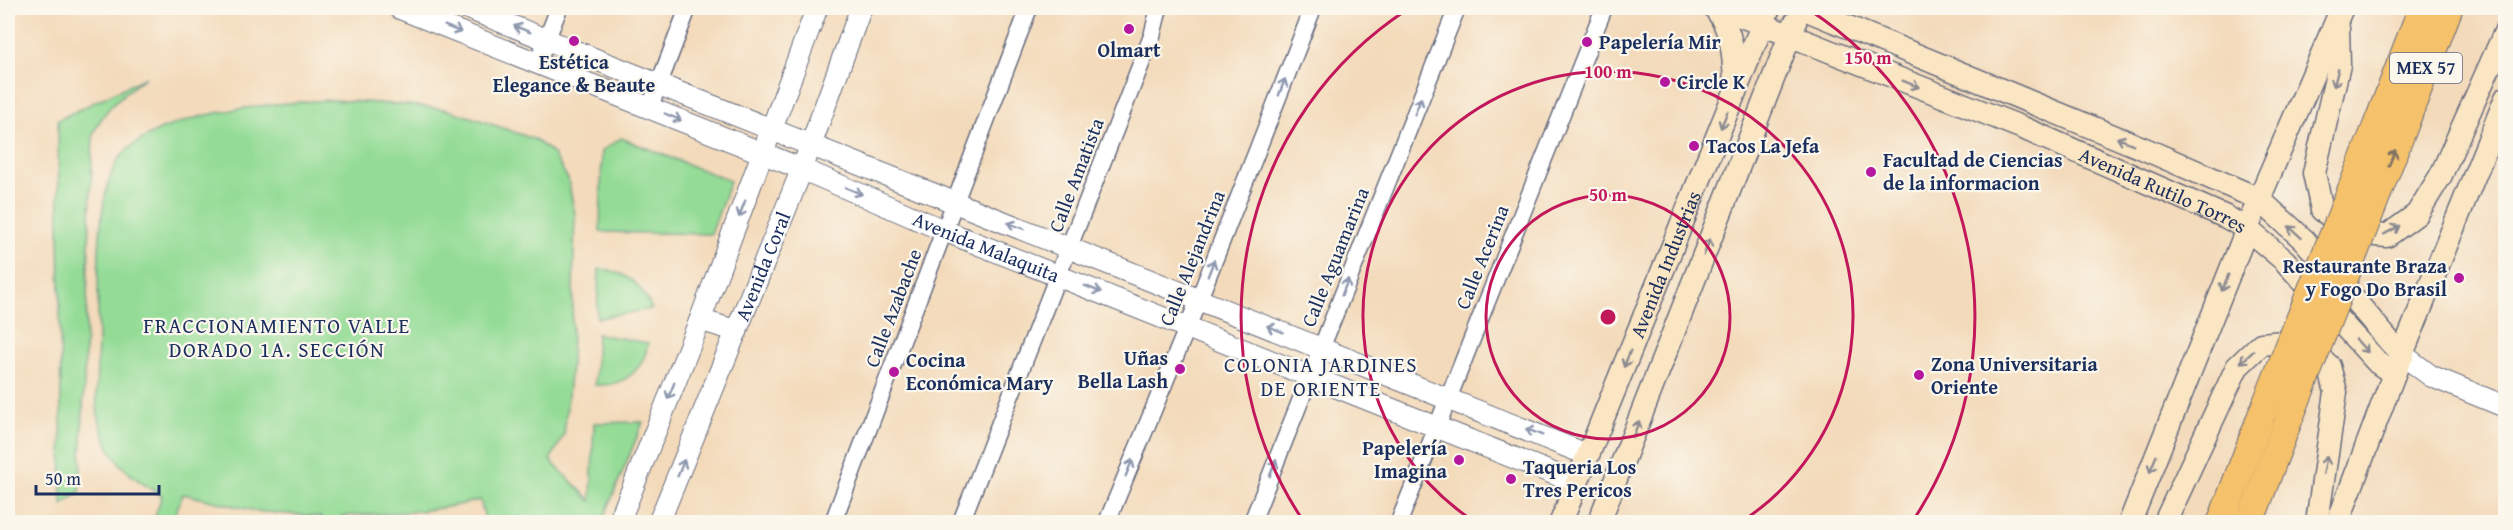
<svg xmlns="http://www.w3.org/2000/svg" width="2513" height="530" viewBox="0 0 2513 530" font-family="'Gentium Book Plus',serif">
	<rect width="100%" height="100%" fill="#fbf7ec"/>
	<filter id="ink" filterUnits="userSpaceOnUse"><feTurbulence type="fractalNoise" baseFrequency=".0167" numOctaves="2"/><feDisplacementMap in="SourceGraphic" scale="12" xChannelSelector="R" yChannelSelector="G"/><feConvolveMatrix kernelMatrix="1 2 1 2 8 2 1 2 1" color-interpolation-filters="sRGB"/></filter>
	<filter id="wash" filterUnits="userSpaceOnUse"><feTurbulence type="fractalNoise" baseFrequency=".008" numOctaves="4" result="noise"/><feDisplacementMap in="SourceGraphic" scale="24" xChannelSelector="R" yChannelSelector="G"/><feGaussianBlur stdDeviation="1.35" result="paint"/><feColorMatrix in="noise" values="0 0 0 0 0 0 0 0 0 0 0 0 0 0 0 0 0 1.4 0 .05"/><feComposite in="paint" operator="in"/></filter>
	<g filter="url(#wash)">
		<rect width="100%" height="100%" fill="#f3daba"/>
		<path fill="#94dc96" stroke="#58867a" stroke-width="1.5" d="M146 77C122 95 106 106 93 134L80 492 62 505 58 120Z
			M331 100 408 105 444 109 477 119 536 140 553 154 568 179 575 215 571 365 564 435 550 460 591 501 594 423 643 422 602 522H486L480 500C434 512 389 514 342 516V522H322L321 517 255 511 183 494 172 522H153L162 496C140 482 117 468 107 443 103 433 98 419 97 408 95 385 98 359 98 335 99 292 93 185 123 154 165 111 274 103 331 100Z
			M621 138 730 181 711 234 600 232 602 151Z
			M599 269C626 271 641 284 652 309L597 318Z
			M597 334 648 343C644 371 623 387 595 385Z"/>
	</g>
	<g filter="url(#ink)">
		<g fill="none" stroke-linecap="round" stroke-linejoin="round">
			<defs>
				<path id="minor" d="M537 64 559 8
					M650 107 688 8
					M833 522 1029 8
					M961 522 1152 36 1159 8
					M1107 522 1199 299 1313 8
					M1252 522 1457 8
					M1399 522 1604 8"/>
				<g id="tertiary">
					<path id="s1" d="M399 8 802 169 945 231 1577 483"/>
					<path d="M467 8 1588 455"/>
					<path d="M700 320 737 331"/>
					<path d="M2403 355 2431 376 2506 407"/>
					<path d="M619 522 700 320 817 8"/>
					<path id="s2" d="M659 522 802 169 861 8"/>
				</g>
				<g id="secondary">
					<path d="M1715 8C1733 31 1734 57 1735 85"/>
					<path id="s3" d="M1721 8 2023 128 2226 217 2247 229 2284 260 2378 363 2394 374"/>
					<path d="M1802 8 2147 150 2259 199 2304 240 2390 342 2403 355"/>
					<path d="M2338 27 2339 65 2314 173 2322 210 2351 233 2387 236 2417 214 2441 175 2506 30"/>
					<path id="s4" d="M1561 522 1769 8"/>
					<path d="M1599 522 1795 23"/>
					<path d="M2130 522 2259 199 2342 8"/>
					<path d="M2165 522 2237 367 2261 344 2284 342 2310 349 2329 366 2336 392 2317 522"/>
					<path d="M2338 522 2394 374 2506 98"/>
				</g>
				<path id="trunk" d="M2378 122 2422 8
					M2403 129 2449 8
					M2221 522 2262 414
					M2250 522 2286 427"/>
			</defs>
			<use href="#minor" stroke="#676b7e" stroke-width="19"/>
			<use href="#tertiary" stroke="#676b7e" stroke-width="23"/>
			<use href="#secondary" stroke="#676b7e" stroke-width="25"/>
			<use href="#trunk" stroke="#676b7e" stroke-width="29"/>
			<use href="#minor" stroke="#fff" stroke-width="16"/>
			<use href="#tertiary" stroke="#fff" stroke-width="21"/>
			<use href="#secondary" stroke="#fbe6c4" stroke-width="22"/>
			<use href="#trunk" stroke="#f5c16b" stroke-width="27"/>
			<defs>
				<path id="trunk-bridge" d="M2262 414 2378 122
					M2286 427 2403 129"/>
			</defs>
			<use href="#trunk-bridge" stroke="#676b7e" stroke-width="29" stroke-linecap="butt"/>
			<use href="#trunk-bridge" stroke="#f5c16b" stroke-width="27"/>
		</g>
		<defs><path id="oneway-shaft" d="M-6 0H5M1.5-3L5.5 0L1.5 3" fill="none" stroke-width="1.6" stroke-linecap="round" stroke-linejoin="round" transform="scale(1.5)"/></defs>
		<g stroke="#8d97ae">
			<use href="#oneway-shaft" transform="translate(453 29) rotate(22)"/>
			<use href="#oneway-shaft" transform="translate(522 29) rotate(-158)"/>
			<use href="#oneway-shaft" transform="translate(1282 87) rotate(-69)"/>
			<use href="#oneway-shaft" transform="translate(1418 106) rotate(-68)"/>
			<use href="#oneway-shaft" transform="translate(673 117) rotate(23)"/>
			<use href="#oneway-shaft" transform="translate(854 191) rotate(23)"/>
			<use href="#oneway-shaft" transform="translate(742 209) rotate(111)"/>
			<use href="#oneway-shaft" transform="translate(1016 226) rotate(-159)"/>
			<use href="#oneway-shaft" transform="translate(1211 268) rotate(-69)"/>
			<use href="#oneway-shaft" transform="translate(1345 287) rotate(-68)"/>
			<use href="#oneway-shaft" transform="translate(1093 289) rotate(22)"/>
			<use href="#oneway-shaft" transform="translate(1275 329) rotate(-158)"/>
			<use href="#oneway-shaft" transform="translate(671 391) rotate(112)"/>
			<use href="#oneway-shaft" transform="translate(1534 432) rotate(-158)"/>
			<use href="#oneway-shaft" transform="translate(681 468) rotate(-68)"/>
			<use href="#oneway-shaft" transform="translate(1129 468) rotate(-68)"/>
			<use href="#oneway-shaft" transform="translate(1273 468) rotate(-68)"/>
		</g>
		<g stroke="#8b8a91">
			<use href="#oneway-shaft" transform="translate(2336 78) rotate(104)"/>
			<use href="#oneway-shaft" transform="translate(1911 84) rotate(22)"/>
			<use href="#oneway-shaft" transform="translate(1724 120) rotate(112)"/>
			<use href="#oneway-shaft" transform="translate(2125 141) rotate(-158)"/>
			<use href="#oneway-shaft" transform="translate(2392 230) rotate(-29)"/>
			<use href="#oneway-shaft" transform="translate(2295 232) rotate(-138)"/>
			<use href="#oneway-shaft" transform="translate(1707 247) rotate(-69)"/>
			<use href="#oneway-shaft" transform="translate(2225 283) rotate(112)"/>
			<use href="#oneway-shaft" transform="translate(2362 346) rotate(48)"/>
			<use href="#oneway-shaft" transform="translate(2247 357) rotate(138)"/>
			<use href="#oneway-shaft" transform="translate(1627 359) rotate(112)"/>
			<use href="#oneway-shaft" transform="translate(1636 429) rotate(-69)"/>
			<use href="#oneway-shaft" transform="translate(2153 464) rotate(112)"/>
			<use href="#oneway-shaft" transform="translate(2325 465) rotate(-80)"/>
		</g>
		<use stroke="#7d7164" href="#oneway-shaft" transform="translate(2392 158) rotate(-68)"/>
	</g>
	<g fill="none" stroke="#c2185b" stroke-width="3">
		<circle cx="1608" cy="317" r="122"/>
		<path d="M1475 522A245 245 0 1 1 1741 522"/>
		<path d="M1304 522A367 367 0 0 1 1408 9M1808 9A367 367 0 0 1 1912 522"/>
	</g>
	<g fill="#b5179e" stroke="#fbf7ec" stroke-width="2">
		<circle cx="1129" cy="29" r="6"/>
		<circle cx="574" cy="41" r="6"/>
		<circle cx="1587" cy="42" r="6"/>
		<circle cx="1665" cy="82" r="6"/>
		<circle cx="1694" cy="146" r="6"/>
		<circle cx="1871" cy="172" r="6"/>
		<circle cx="2459" cy="278" r="6"/>
		<circle cx="1180" cy="369" r="6"/>
		<circle cx="894" cy="372" r="6"/>
		<circle cx="1919" cy="375" r="6"/>
		<circle cx="1459" cy="460" r="6"/>
		<circle cx="1511" cy="479" r="6"/>
	</g>
	<g text-anchor="middle" stroke-width="4.5" stroke-linejoin="round" paint-order="stroke">
		<rect fill="#fbf7ec" stroke="#5e6b89" stroke-width="1.5" x="2390" y="53" width="72" height="30" rx="4.5"/>
		<g font-size="18" font-weight="bold" fill="#1b2f5e">
			<text x="2426" y="74">MEX 57</text>
		</g>
		<g font-size="20" font-weight="bold" fill="#1b2f5e" stroke="#fbf7ec" text-anchor="start">
			<text x="1599" y="49">Papelería Mir</text>
			<text x="1129" y="57" text-anchor="middle">Olmart</text>
			<text x="574" y="69" text-anchor="middle">Estética<tspan x="574" dy="23">Elegance &amp; Beaute</tspan></text>
			<text x="1677" y="89">Circle K</text>
			<text x="1706" y="153">Tacos La Jefa</text>
			<text x="1883" y="167">Facultad de Ciencias<tspan x="1883" dy="23">de la informacion</tspan></text>
			<text x="2447" y="273" text-anchor="end">Restaurante Braza<tspan x="2447" dy="23">y Fogo Do Brasil</tspan></text>
			<text x="1168" y="365" text-anchor="end">Uñas<tspan x="1168" dy="23">Bella Lash</tspan></text>
			<text x="906" y="367">Cocina<tspan x="906" dy="23">Económica Mary</tspan></text>
			<text x="1931" y="371">Zona Universitaria<tspan x="1931" dy="23">Oriente</tspan></text>
			<text x="1447" y="455" text-anchor="end">Papelería<tspan x="1447" dy="23">Imagina</tspan></text>
			<text x="1523" y="474">Taqueria Los<tspan x="1523" dy="23">Tres Pericos</tspan></text>
		</g>
		<g font-size="20" fill="#1b2f5e" stroke="#fbf7ec">
			<text transform="translate(1076 175) rotate(-69)" y="7">Calle Amatista</text>
			<text dy="7" stroke="none"><textPath href="#s3" startOffset="478">Avenida Rutilo Torres</textPath></text>
			<text dy="7" stroke="none"><textPath href="#s1" startOffset="634">Avenida Malaquita</textPath></text>
			<text transform="translate(1335 257) rotate(-68)" y="7">Calle Aguamarina</text>
			<text transform="translate(1482 257) rotate(-68)" y="7">Calle Acerina</text>
			<text transform="translate(1192 258) rotate(-68)" y="7">Calle Alejandrina</text>
			<text dy="7" stroke="none"><textPath href="#s4" startOffset="278">Avenida Industrias</textPath></text>
			<text dy="7" stroke="none"><textPath href="#s2" startOffset="276">Avenida Coral</textPath></text>
			<text transform="translate(893 308) rotate(-69)" y="7">Calle Azabache</text>
		</g>
		<g font-size="21" letter-spacing="1.5" fill="#1b2f5e" stroke="#fbf7ec">
			<text x="277" y="333">FRACCIONAMIENTO VALLE<tspan x="277" dy="24">DORADO 1A. SECCIÓN</tspan></text>
			<text x="1321" y="372">COLONIA JARDINES<tspan x="1321" dy="24">DE ORIENTE</tspan></text>
		</g>
	</g>
	<circle cx="1608" cy="317" r="9" fill="#c2185b" stroke="#fbf7ec" stroke-width="3"/>
	<g font-size="18" text-anchor="middle" font-weight="bold" fill="#c2185b" stroke="#fbf7ec" stroke-width="4.5" stroke-linejoin="round" paint-order="stroke">
		<text x="1868" y="64">150 m</text>
		<text x="1608" y="78">100 m</text>
		<text x="1608" y="201">50 m</text>
	</g>
	<rect width="2513" height="530" fill="none" stroke="#fbf7ec" stroke-width="30"/>
	<path d="M36 485v9h123v-9" fill="none" stroke="#1b2f5e" stroke-width="3"/>
	<text x="45" y="485" font-size="18" fill="#1b2f5e" stroke="#fbf7ec" stroke-width="4.5" paint-order="stroke">50 m</text>
</svg>
